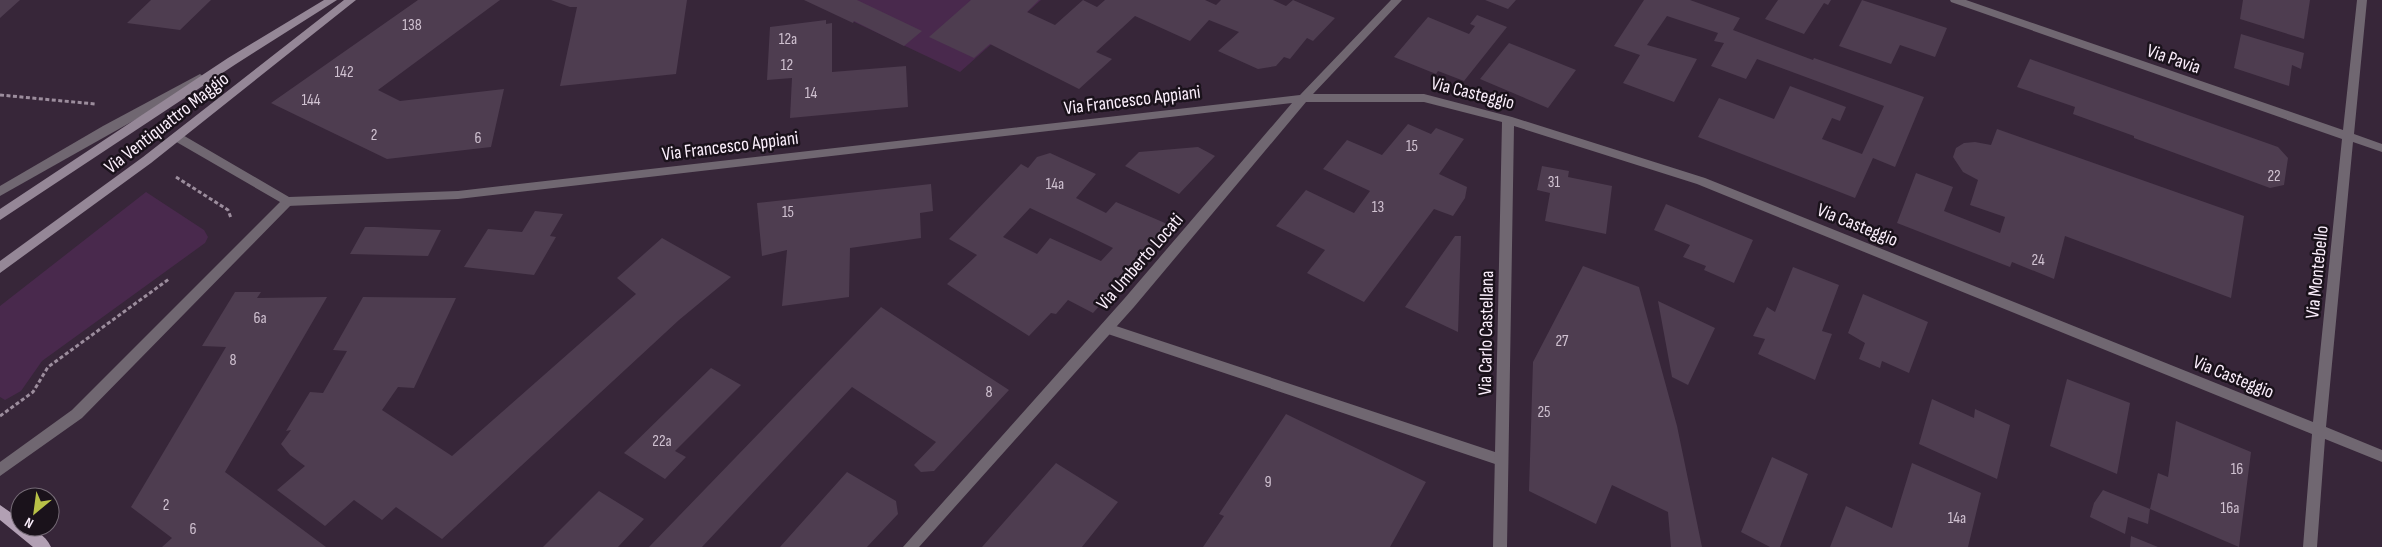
<svg xmlns="http://www.w3.org/2000/svg" width="2382" height="547" viewBox="0 0 2382 547" font-family="'Sofia Sans Condensed',sans-serif">
	<rect width="100%" height="100%" fill="#372639"/>
	<path fill="#49294d" d="M808 0H1041L960 72Z
		M146 192 204 230 208 237 205 243 42 361 21 391 5 400 0 397V306Z"/>
	<path fill="#4e3d50" fill-rule="evenodd" d="M0 0H20L0 18Z
		M151 0H211L180 30 127 23Z
		M418 0H500L378 90 400 101 504 89 491 147 387 159 271 103Z
		M551 0H687L676 74 560 86 577 7H570Z
		M804 0H857L922 31 904 46 854 21 853 23Z
		M971 0H1039L1027 12 1055 25 1083 0 1097 7 1105 0H1205L1216 5 1221 0H1273L1286 6 1293 0 1335 18 1313 41 1307 38 1290 59 1284 57 1276 66 1258 69 1218 51 1239 32 1209 20 1190 41 1135 16 1096 52 1112 59 1079 89 990 44 974 58 929 37Z
		M1485 0H1516L1508 9Z
		M1644 0H1690L1740 18 1733 30 1813 60 1814 58 1924 97 1895 167 1873 158 1855 198 1698 137 1719 98 1774 119 1790 86 1846 107 1840 121 1832 118 1822 139 1862 154 1884 106 1757 59 1746 79 1711 66 1724 43 1714 41 1718 33 1667 16 1647 45 1697 59 1674 102 1623 83 1640 55 1614 46Z
		M1778 0H1831L1828 5 1824 3 1804 34 1765 19Z
		M1862 0 1947 28 1935 57 1900 45 1891 64 1839 46Z
		M2243 0H2310L2304 39 2240 19Z
		M1477 15 1507 27 1464 81 1438 71 1436 74 1394 57 1428 17 1469 34 1475 26 1470 24Z
		M826 20V24L832 23V72L906 66 908 107 790 118 792 78 767 80 770 27Z
		M2241 34 2304 53 2301 69 2292 65 2289 86 2234 68Z
		M1509 43 1576 70 1548 108 1480 79Z
		M2030 59 2278 147 2288 158 2284 185 2270 188 2134 138V136L2073 114 2075 107 2017 87Z
		M1408 124 1431 134 1436 128 1464 139 1439 174 1467 187 1465 198 1453 216 1434 209 1364 302 1307 273 1325 250 1276 226 1306 190 1354 213 1370 191 1323 169 1347 140 1382 155Z
		M1997 129 2244 216 2231 298 2065 236 2054 279 2012 262 2010 267 1897 223 1916 173 1953 187 1944 211 2000 233 2005 217 1970 205 1978 180 1963 172 1953 157 1956 148 1964 143 1975 142 1991 145Z
		M1198 147 1215 156 1179 194 1125 166 1139 152Z
		M1050 153 1096 174 1076 198 1106 213 1116 202 1172 226 1093 313 1068 300 1056 314 1051 313 1029 336 947 284 977 255 949 239 1021 164 1028 168 1037 157ZM1030 208 1087 235 1113 248 1101 261 1050 238 1037 254 1003 237Z
		M1542 166 1569 171 1568 177 1612 186 1606 234 1545 221 1550 193 1537 190Z
		M931 184 933 211 920 213 921 238 850 248 849 297 782 306 787 250 762 256 757 203Z
		M1666 204 1753 240 1734 283 1704 270 1706 266 1683 257 1690 245 1654 230Z
		M535 211 563 214 550 236 556 237 534 275 464 267 488 229 522 232Z
		M365 227H375L441 230 428 256 350 254Z
		M1455 236H1461L1458 332 1405 307Z
		M662 238 731 277 679 320 442 539 396 507 382 520 354 500 325 526 277 490 305 466 290 455 281 444 291 430 286 431 310 392 323 393 347 351 333 350 363 297 456 298 414 388 398 387 382 410 452 456 636 294 617 278Z
		M1583 266 1639 287 1677 426 1702 547H1671L1668 512 1612 485 1596 524 1529 491 1533 362Z
		M1793 267 1839 285 1822 331 1832 334 1815 380 1758 354 1765 339 1753 336 1767 307 1775 312Z
		M235 292H261L257 298 327 297 225 472 326 547H162L172 538 131 507 226 347 202 346Z
		M1863 294 1928 322 1909 373 1882 361 1880 368 1859 359 1865 343 1848 333Z
		M1658 301 1715 328 1688 385 1672 377Z
		M881 307 1009 390 934 471 921 472 914 465 936 442 852 387 702 547H649Z
		M711 368 741 385 675 451 686 457 665 479 624 453Z
		M2067 379 2130 403 2117 474 2050 446Z
		M1932 399 1974 418 1975 409 2010 425 1997 479 1919 444Z
		M1286 414 1426 482 1390 547H1203L1224 516 1219 514Z
		M2176 421 2251 452 2239 547 2150 509 2158 473 2168 477Z
		M1772 457 1808 474 1780 547H1770L1741 532Z
		M1056 463 1118 502 1082 547H982Z
		M1912 463 1981 493 1968 547H1830L1846 506 1892 528Z
		M847 472 896 501 898 514 867 547H780Z
		M2103 490 2150 509 2148 524 2128 517 2125 534 2090 517 2094 503Z
		M599 491 644 519 618 547H543Z
		M2131 536 2158 547H2130Z"/>
	<g fill="none" stroke-linecap="round" stroke-linejoin="round">
		<path stroke="#9c8d9d" stroke-width="3" stroke-dasharray="4 2.5" stroke-linecap="butt" d="M0 95 95 104
			M176 177 228 210 231 218
			M0 416 33 392 48 367 169 279"/>
		<path fill="#706771" fill-rule="evenodd" d="M287 198 293 202 291 205 82 418 0 476V462L72 410 283 199Z
			M1107 323 1501 454 1506 456 1508 460 1506 464 1501 466 1102 332 1101 328 1102 324Z"/>
		<path fill="#706771" fill-rule="evenodd" d="M1391 0H1402L1313 94H1424L1512 117 1705 178 2313 422 2342 139 1951 2 1950 0H1966L2343 130 2357 0H2367L2354 134 2382 144V152L2353 142 2326 427 2382 450V462L2325 439 2317 547H2303L2312 434 1697 184 1514 126 1507 547H1493L1502 122 1424 102H1306L1134 307 919 547H903L1124 299 1292 103 458 199 287 206 173 140 171 137 173 134H181L289 197 458 191 1300 95Z"/>
		<path fill="#706771" fill-rule="evenodd" d="M200 74 205 78 204 81 0 196V186L103 126Z"/>
		<path fill="#958797" fill-rule="evenodd" d="M324 0H337L236 64 0 220V209L228 58Z
			M344 0H356L151 163 0 273V261L143 157Z"/>
		<path fill="#b2a0b4" fill-rule="evenodd" d="M0 505 20 519V527C32 527 46 535 51 547H33L0 520Z"/>
	</g>
	<g text-anchor="middle" stroke-width="5" stroke-linejoin="round" paint-order="stroke">
		<g font-size="16" fill="#d0c2d1">
			<text x="412" y="30">138</text>
			<text x="788" y="44">12a</text>
			<text x="787" y="70">12</text>
			<text x="344" y="77">142</text>
			<text x="811" y="98">14</text>
			<text x="311" y="105">144</text>
			<text x="374" y="140">2</text>
			<text x="478" y="143">6</text>
			<text x="1412" y="151">15</text>
			<text x="2274" y="181">22</text>
			<text x="1554" y="187">31</text>
			<text x="1055" y="189">14a</text>
			<text x="1378" y="212">13</text>
			<text x="788" y="217">15</text>
			<text x="2038" y="265">24</text>
			<text x="260" y="323">6a</text>
			<text x="1562" y="346">27</text>
			<text x="233" y="365">8</text>
			<text x="989" y="397">8</text>
			<text x="1544" y="417">25</text>
			<text x="662" y="446">22a</text>
			<text x="2237" y="474">16</text>
			<text x="1268" y="487">9</text>
			<text x="166" y="510">2</text>
			<text x="2230" y="513">16a</text>
			<text x="1957" y="523">14a</text>
			<text x="193" y="534">6</text>
		</g>
		<g font-size="19" fill="#fbeffc" stroke="#1a121b">
			<text transform="translate(2174 58) rotate(19)" y="7">Via Pavia</text>
			<text transform="translate(1473 92) rotate(14)" y="7">Via Casteggio</text>
			<text transform="translate(1132 99) rotate(-7)" y="7">Via Francesco Appiani</text>
			<text transform="translate(166 122) rotate(-38)" y="7">Via Ventiquattro Maggio</text>
			<text transform="translate(730 145) rotate(-7)" y="7">Via Francesco Appiani</text>
			<text transform="translate(1858 224) rotate(22)" y="7">Via Casteggio</text>
			<text transform="translate(1139 261) rotate(-49)" y="7">Via Umberto Locati</text>
			<text transform="translate(2316 272) rotate(-84)" y="7">Via Montebello</text>
			<text transform="translate(1485 333) rotate(-89)" y="7">Via Carlo Castellana</text>
			<text transform="translate(2234 376) rotate(22)" y="7">Via Casteggio</text>
		</g>
	</g>
	<g transform="translate(35 512) rotate(209)"><circle r="24" fill="#1a121b" stroke="#746a75"/>
	<path d="M0-4L9 19L0 12L-9 19Z" fill="#b8c147"/>
	<text y="-8" font-size="14" font-weight="bold" text-anchor="middle" fill="#fbeffc">N</text>
	</g>
</svg>
